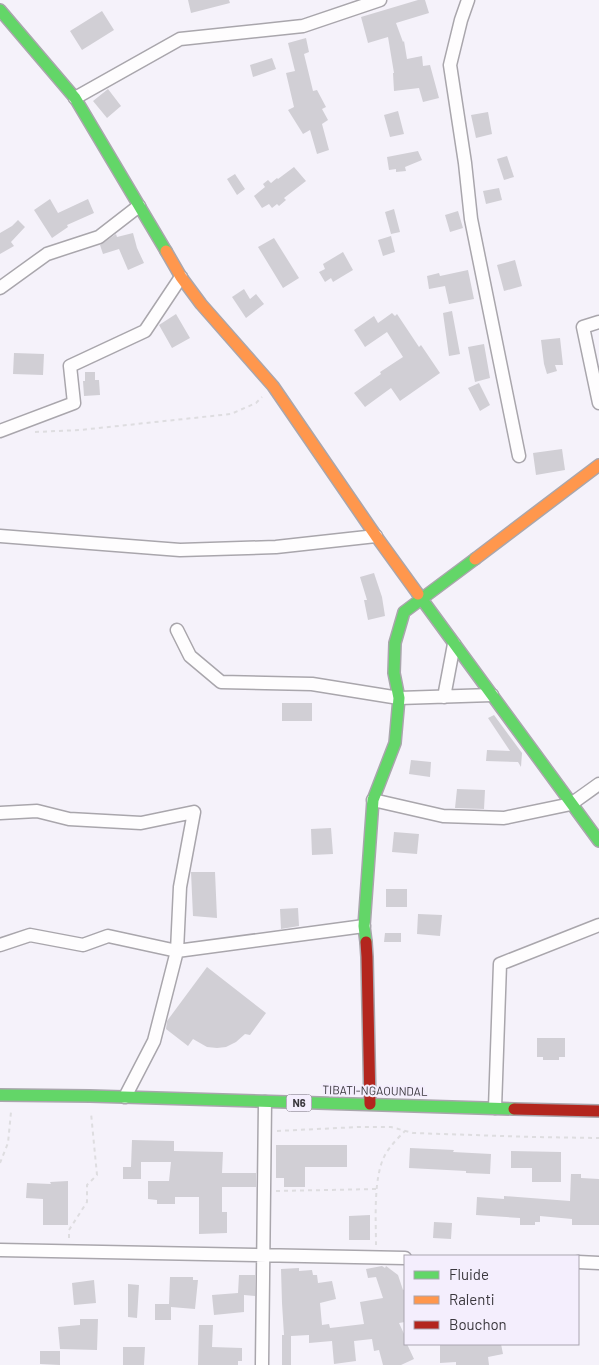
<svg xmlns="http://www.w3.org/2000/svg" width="599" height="1365" viewBox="0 0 599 1365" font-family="Barlow,sans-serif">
	<rect width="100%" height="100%" fill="#f5f2fa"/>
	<path fill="#d1cfd5" d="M188 0H229L230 3 191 13Z
		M418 0H425L429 13 396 23 403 42 404 41 407 59 422 56 423 66 430 65 439 98 423 102 419 88 394 91 393 73H394L388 37 368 43 361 17Z
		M102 11 114 30 82 50 70 31Z
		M306 38 309 52 304 54 313 91 317 90 326 107 322 109 328 120 322 124 329 150 317 154 310 130 303 134 288 110 294 107 286 73 295 71 288 43Z
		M272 58 276 69 253 77 250 65Z
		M108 89 121 106 107 118 93 101Z
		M398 111 404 134 390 137 384 115Z
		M488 112 492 134 476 138 471 115Z
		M418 151 422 160 405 167 406 171 396 172V169L389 170 387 157Z
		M507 156 514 177 504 180 497 159Z
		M294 167 306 181 284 198 286 200 279 206 277 204 272 208 269 204 262 208 254 196 265 187 263 184 268 180 271 183 277 178 278 179Z
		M235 174 245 189 237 195 227 179Z
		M499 188 502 200 486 204 483 191Z
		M50 199 58 213 88 199 94 213 67 225 68 227 52 238 34 210Z
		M394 209 400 232 391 234 385 212Z
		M458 211 463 228 450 232 445 215Z
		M18 220 25 227 11 242 14 246 0 254V233L12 226Z
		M133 233 137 248 144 263 128 270 119 249 103 254 100 245 116 234 117 237Z
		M391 236 395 252 383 256 378 240Z
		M274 238 299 278 283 288 258 247Z
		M343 252 353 270 333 282 331 278 325 282 319 272 325 269 323 264Z
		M515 260 522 286 504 291 497 265Z
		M468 270 474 299 449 304 445 286 429 289 427 276 439 273 440 276Z
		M244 289 250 299 256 294 264 304 246 318 232 297Z
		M452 311 460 354 449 356 443 313Z
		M392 313 395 316 397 314 419 347 421 345 440 373 400 401 391 388 365 407 354 393 381 374 380 372 403 357 387 332 365 347 354 330 374 316 378 323Z
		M176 314 190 338 172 348 159 325Z
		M560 338 563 365H555L557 371 547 374 544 364 541 340Z
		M484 344 490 378 475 382 468 347Z
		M14 353 44 354 43 375 13 374Z
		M85 372H95V380H99L100 395 84 396 83 381H85Z
		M479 383 490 405 480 411 468 388Z
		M562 449 565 470 536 475 533 453Z
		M374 573 382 597 385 616 368 620 364 600H367L360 577Z
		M282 703H312V721H282Z
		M494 715 522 753 521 767 518 762 486 761 487 750 510 751 488 718Z
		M411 760 431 762 430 777 409 774Z
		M457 789 485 790 484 809 455 808Z
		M331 828 333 854 312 855 311 829Z
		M394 832 419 834 417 854 392 852Z
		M191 872H215L217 918 193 916Z
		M386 889H407V907H386Z
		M298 908 299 926 281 929 280 909Z
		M418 914 442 915 440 936 417 934Z
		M385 933H401V942H384Z
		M207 967 266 1013 250 1035 245 1034 236 1042 226 1047 217 1048 207 1047 193 1039 188 1046 166 1029 167 1021Z
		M537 1038H565V1057H559V1060H543V1057H537Z
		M132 1140 174 1141V1151L223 1152 222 1173H256V1187H222V1212H227V1233L199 1234V1197H175V1204H157V1200L148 1199V1181H169L171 1162H141V1179H123V1167H131Z
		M276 1145H347V1167H305V1187H284V1178H276Z
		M410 1148 454 1150 453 1152 491 1154 490 1174 466 1173V1171L409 1168Z
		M511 1151 561 1152V1182H532V1168H511Z
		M571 1174H581V1178L599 1179V1225H572V1219L540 1216V1222H535V1225H520V1218L476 1215 477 1197 504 1199V1196L570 1201Z
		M68 1181V1225H43V1199L26 1198 27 1183 51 1184 50 1182Z
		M370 1215V1240H349V1216Z
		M434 1222 452 1223 451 1239 433 1238Z
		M382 1266 385 1268 386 1266 398 1275 403 1290 405 1289V1322L399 1323 405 1336 404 1337 405 1344H407L414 1359 401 1365H383L379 1350 374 1351 372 1339 354 1341 356 1361 334 1364 332 1341 309 1343V1335L291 1336V1365H282V1335H284L282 1303 281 1269 299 1268V1271L312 1270 313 1275H317L318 1283 332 1281 336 1299 320 1303 322 1325 329 1324 330 1328 364 1324 360 1302 383 1298 376 1277 368 1278 366 1269Z
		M239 1275H255V1296L244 1295V1312L214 1315 212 1295 238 1293Z
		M170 1277H193V1280H198L195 1309 171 1307V1320H155V1304H169Z
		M94 1280 96 1303 74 1305 72 1283Z
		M128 1284 139 1285 137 1318 128 1317Z
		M80 1319H98L97 1350 60 1349 58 1327 80 1325Z
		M199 1325H213L212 1347 242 1348V1361H238V1365H198Z
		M440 1344H501L503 1354 488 1357 489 1365H456V1362L440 1363Z
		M123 1347H145L144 1365H123Z
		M40 1351H60V1365L40 1364Z"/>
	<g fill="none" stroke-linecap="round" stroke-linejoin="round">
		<defs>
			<path id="street" d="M468 0 461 20 450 65 465 163 471 219 519 456
				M75 98 180 39 303 26 380 0
				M0 288 47 254 99 237 139 206
				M599 322 583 327 599 403
				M0 431 74 403 70 366 145 331 181 277
				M0 536 180 550 276 547 376 536
				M177 630 190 656 221 682 312 684 399 698 492 695
				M444 697 454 644
				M373 800 443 816 504 818 571 804 599 784
				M0 813 37 811 69 819 141 823 194 812 180 887 177 951 154 1041 125 1097
				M0 945 30 935 83 945 108 936 177 951 364 926
				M495 1108 500 964 599 925
				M0 1250 405 1258
				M578 1262 599 1263
				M262 1365 265 1102"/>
			<path id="fast" d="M0 10 75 98 166 251
				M418 594 599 841
				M366 942 364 926 373 800 395 743 399 698 394 673 395 643 404 612 475 559
				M0 1095 90 1096 514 1109"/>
			<path id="slow" d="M166 251 181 277 201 304 273 386 376 536 418 594
				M475 559 599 465"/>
			<path id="jam" d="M366 942 367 957 370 1104
				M514 1109 599 1111"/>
		</defs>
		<use href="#street" stroke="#a9a6ac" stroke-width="15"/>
		<use href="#fast" stroke="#a9a6ac" stroke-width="14"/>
		<use href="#slow" stroke="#a9a6ac" stroke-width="14"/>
		<use href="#jam" stroke="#a9a6ac" stroke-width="14"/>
		<path stroke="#dedde0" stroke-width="2" stroke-dasharray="4 4" stroke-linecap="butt" d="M35 432 80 430 231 414 256 403 262 397
			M277 1131 358 1127H391L413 1133 532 1137 599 1138
			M0 1163 8 1143 11 1112
			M276 1191 377 1189
			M69 1238V1230L87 1202V1185L97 1175 91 1113
			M376 1245C376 1220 373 1177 385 1155 390 1146 398 1138 405 1131"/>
		<use href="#street" stroke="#fefdfe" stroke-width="12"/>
		<use href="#fast" stroke="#63d668" stroke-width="11"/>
		<use href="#slow" stroke="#ff974d" stroke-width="11"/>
		<use href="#jam" stroke="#b3261e" stroke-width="11"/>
	</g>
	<g text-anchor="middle" stroke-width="4" stroke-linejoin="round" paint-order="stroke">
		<rect fill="#f4eefd" stroke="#726e77" stroke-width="1" x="286.5" y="1094.5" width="25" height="17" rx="4"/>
		<g font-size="11" font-weight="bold" fill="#3a373d">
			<text x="299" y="1107">N6</text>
		</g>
		<g font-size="12" fill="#3a373d" stroke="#f4eefd">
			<text transform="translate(375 1091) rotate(1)" y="4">TIBATI-NGAOUNDAL</text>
		</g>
	</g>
	<rect x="404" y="1255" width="175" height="90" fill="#f4eefd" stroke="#aaa5b0"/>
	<rect x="414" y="1271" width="25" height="8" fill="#63d668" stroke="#aaa5b0"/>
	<text x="449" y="1280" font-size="15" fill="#3a373d">Fluide</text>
	<rect x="414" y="1296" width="25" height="8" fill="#ff974d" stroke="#aaa5b0"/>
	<text x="449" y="1305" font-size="15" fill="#3a373d">Ralenti</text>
	<rect x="414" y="1321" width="25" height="8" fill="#b3261e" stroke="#aaa5b0"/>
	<text x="449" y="1330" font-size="15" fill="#3a373d">Bouchon</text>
</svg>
